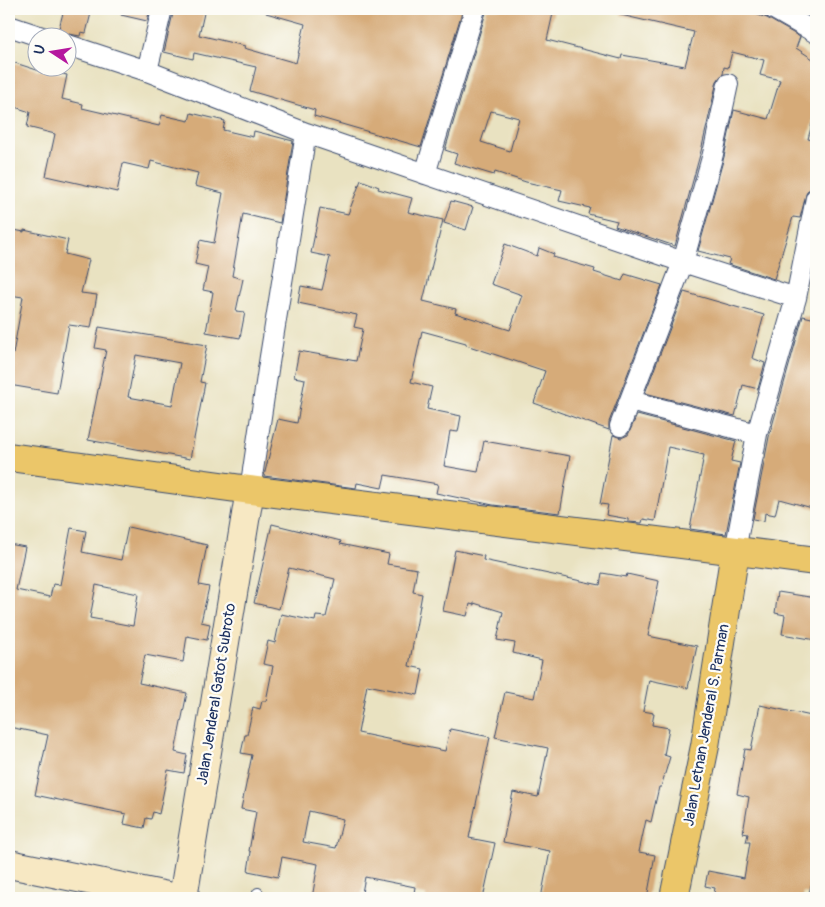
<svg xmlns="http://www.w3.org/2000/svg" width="825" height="907" viewBox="0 0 825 907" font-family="Pangolin,sans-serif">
	<rect width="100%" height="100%" fill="#fdfcf7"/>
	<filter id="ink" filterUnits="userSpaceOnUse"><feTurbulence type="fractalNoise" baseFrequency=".02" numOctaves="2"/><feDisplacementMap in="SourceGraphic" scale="10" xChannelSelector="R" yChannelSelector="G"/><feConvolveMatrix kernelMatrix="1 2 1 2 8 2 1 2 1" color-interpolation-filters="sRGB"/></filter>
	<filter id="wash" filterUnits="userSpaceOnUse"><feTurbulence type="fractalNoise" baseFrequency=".0096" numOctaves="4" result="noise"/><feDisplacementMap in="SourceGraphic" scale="20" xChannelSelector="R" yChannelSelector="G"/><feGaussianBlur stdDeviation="1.12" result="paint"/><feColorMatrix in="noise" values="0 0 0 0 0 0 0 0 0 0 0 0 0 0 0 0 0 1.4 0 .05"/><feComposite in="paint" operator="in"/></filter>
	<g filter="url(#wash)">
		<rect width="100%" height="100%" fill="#e9e2c1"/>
		<g id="blocks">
			<path fill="#d6ab79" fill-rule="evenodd" d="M64 9H92L86 33 81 32 80 36 58 32Z
				M121 9H150L147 21 121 15Z
				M174 9H205L199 35 245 46 244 48 296 63 305 24 266 13 267 9H463L421 147 314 116 315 110 250 91 256 67 194 53 193 59 164 52Z
				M487 9H554L547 40 621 59 622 55 685 66 694 32 621 15 622 9H749V12L767 18 800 37 796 48 816 61V109L808 139 816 141V186L807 191 800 218 793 217 774 279 728 264 730 259 698 251 724 157 734 110 768 119 780 80 760 75 764 60 732 52 728 68 724 67 723 74 717 81 701 151 675 246 615 226 617 221 588 214 590 208 559 201 562 190 526 182 495 172 494 175 454 163 457 154 445 150ZM491 111 519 118 510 151 481 142Z
				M9 61 40 71V69L67 75 62 99 83 104 82 108 159 126 162 115 189 121 191 113 225 121 223 130 253 137 254 131 293 141 280 223 243 214 232 276 243 279 236 311 245 312 240 338 206 332 213 292 203 290 208 267 195 264 200 240 214 243 223 193 195 186 198 173 151 161 149 169 123 163 117 192 46 176 55 134 27 127 30 112 9 105Z
				M361 180 379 187 378 189 412 198 408 212 443 220 423 301 456 309 455 313 510 330 522 295 491 284 505 244 537 256 539 248 554 254 553 257 595 269 594 272 622 281 625 274 662 285 609 422V430L534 403 545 371 466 345V343L422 331 411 382 432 387 427 409 461 416 458 432 450 431 444 466 478 472 484 441 570 456 560 513 493 505 436 493 438 484 385 475 382 488 357 483 356 488 264 476 278 419 297 423 305 379 294 377 299 351 356 361 363 329 354 327 357 315 298 303 301 286 322 290 330 257 311 253 320 208 348 214Z
				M451 201 473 207 466 230 444 223Z
				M9 229 24 232V230L68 240 65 254 89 260 81 293 97 295 91 328 69 325 57 393 9 385V353L13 354 23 297 9 295Z
				M684 292 764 315 752 358 765 363 758 389 743 385 735 416 645 393Z
				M803 316 816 319V509L779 499 775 515 765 513 764 521 753 519 769 437Z
				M99 327 207 345 200 382 205 383 190 459 88 440 106 350 95 348ZM136 355 180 363 172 405 128 397Z
				M637 415 736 441 731 461 740 463 726 534 690 529 704 455 668 447 655 521 643 519 642 523 628 522V519L606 515 608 505 600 504 613 435 621 438 628 435Z
				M272 524 341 541 340 544 389 554 387 564 417 569 413 592 422 594 409 666 423 669 418 695 367 685 358 733 445 751 450 729 490 737 469 838 495 843 483 898H426V895L414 893 415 887 365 877 361 898H312L318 864 282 857 278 877 248 871 251 852 249 851 256 812 241 809 252 755 241 753 245 735H247L253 707 260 709 262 701H266L273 666 263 664 268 641 275 643 281 614 315 621 316 616 326 617 335 579 289 568 279 609 254 603ZM309 811 343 819 336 848 303 842Z
				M128 527 207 545 199 585 209 587 201 622 210 624 207 640 187 636 183 662 145 655 139 683 187 693 175 752 187 755 184 773 168 770 159 814 153 812 151 819 146 818 144 828 124 824 126 814 35 795 48 735 9 727V544L25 547 16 590 50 597 53 584 60 585 71 528 86 531 82 552 121 560ZM96 585 138 594 133 626 90 618Z
				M455 550 484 556 483 560 600 585 602 573 626 577 627 574 659 581 648 636 697 646 688 688 649 680 643 711 654 713 652 725 669 728 664 755 670 757 661 787H659L651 822 646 820 639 852 655 855 647 898H541L550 851 503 842 513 792 538 797 548 748 495 737 505 692 534 698 542 660 513 653 515 643 497 640 503 612 474 603V605L470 604 467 616 443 611Z
				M778 592 816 598V640L782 634 785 615 775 613Z
				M760 705 816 717V886L811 885 809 894 803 893V898H713L715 888 705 886 708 871 744 878 750 842H746L748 834 743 833 749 797 737 794 745 749 751 750Z"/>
		</g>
	</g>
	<g filter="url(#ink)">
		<use href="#blocks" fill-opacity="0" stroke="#3a4a6d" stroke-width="1"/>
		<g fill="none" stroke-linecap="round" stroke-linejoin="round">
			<defs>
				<path id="lane" d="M257 898 258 893"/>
				<path id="street" d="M774 9 816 33
					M9 26 45 38
					M68 45 147 71 306 133 683 262 796 298
					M147 71 162 9
					M425 174 475 9
					M630 401 757 434
					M620 426 683 262 713 154 728 84
					M250 490 269 363 306 133
					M735 551 757 434 796 298 816 198"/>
				<path id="secondary" d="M9 864 177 898
					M183 898 250 490"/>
				<path id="primary" d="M9 457 250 490 816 561
					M674 898 705 746 735 551"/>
			</defs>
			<use href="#lane" stroke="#3a4a6d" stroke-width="12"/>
			<use href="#street" stroke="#3a4a6d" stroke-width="22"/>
			<use href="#secondary" stroke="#3a4a6d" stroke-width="30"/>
			<use href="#primary" stroke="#3a4a6d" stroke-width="30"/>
			<use href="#lane" stroke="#fff" stroke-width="10"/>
			<use href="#street" stroke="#fff" stroke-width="20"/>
			<use href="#secondary" stroke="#f7e8c3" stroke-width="28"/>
			<use href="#primary" stroke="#ebc669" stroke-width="28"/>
		</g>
	</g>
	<g text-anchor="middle" stroke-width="4.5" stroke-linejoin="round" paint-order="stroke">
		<g font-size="15" fill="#1b2f5e" stroke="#fdfcf7">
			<text transform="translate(216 694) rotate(-81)" y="5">Jalan Jenderal Gatot Subroto</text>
			<text transform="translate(706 725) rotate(-80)" y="5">Jalan Letnan Jenderal S. Parman</text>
		</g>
	</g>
	<rect width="825" height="907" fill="none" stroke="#fdfcf7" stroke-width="30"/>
	<g transform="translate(52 52) rotate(282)"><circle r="24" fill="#fdfcf7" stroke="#a3aaba"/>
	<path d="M0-4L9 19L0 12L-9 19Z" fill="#b5179e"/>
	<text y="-8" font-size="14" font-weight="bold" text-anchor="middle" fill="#1b2f5e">U</text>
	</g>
</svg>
